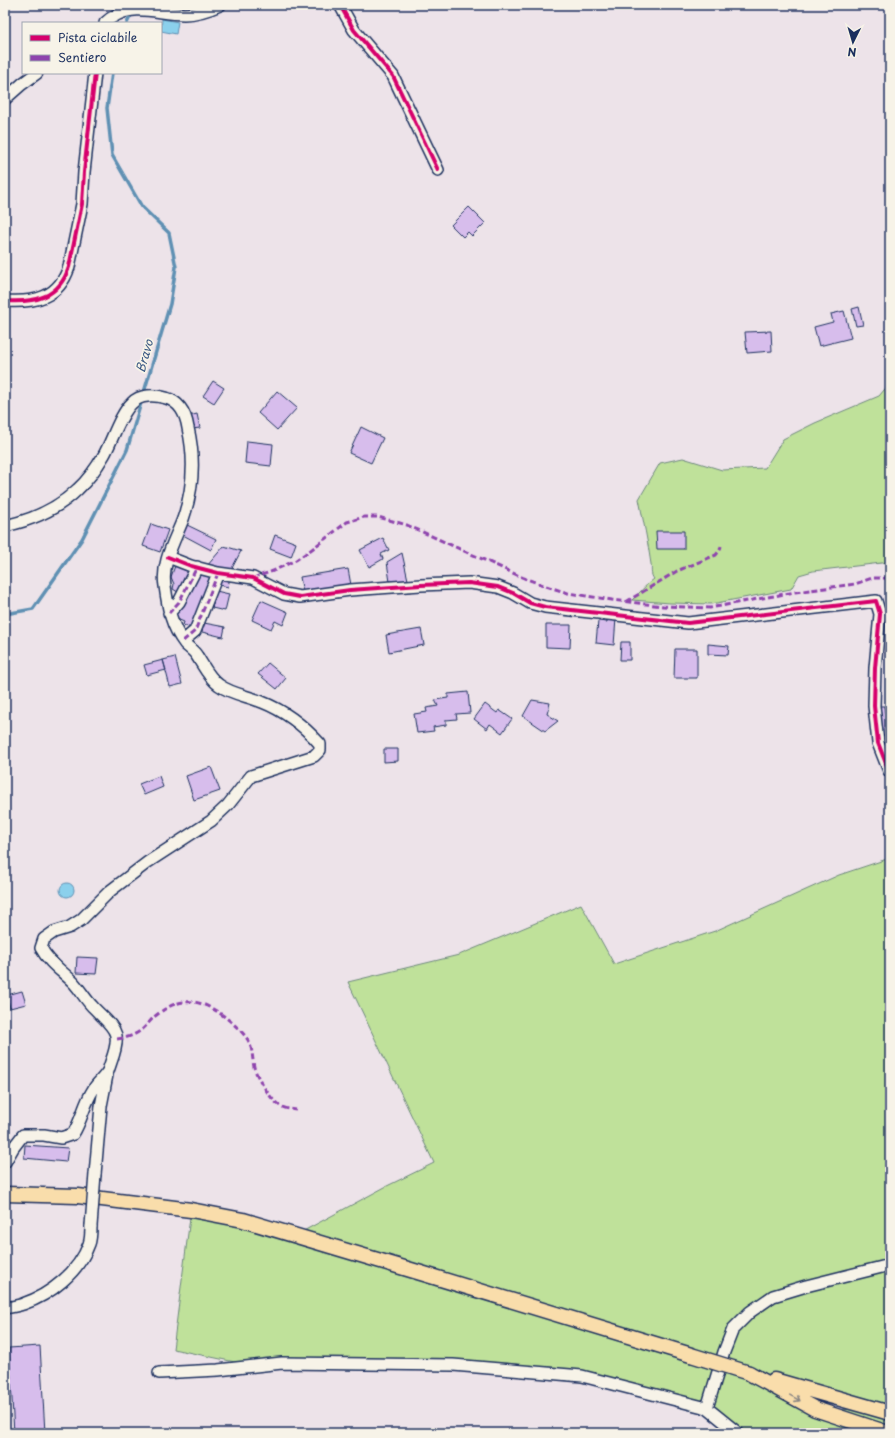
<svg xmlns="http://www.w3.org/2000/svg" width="895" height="1438" viewBox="0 0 895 1438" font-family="'Playpen Sans',sans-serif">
	<rect width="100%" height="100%" fill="#ede3e9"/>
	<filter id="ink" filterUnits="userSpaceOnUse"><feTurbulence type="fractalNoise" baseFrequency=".025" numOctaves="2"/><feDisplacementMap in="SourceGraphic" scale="8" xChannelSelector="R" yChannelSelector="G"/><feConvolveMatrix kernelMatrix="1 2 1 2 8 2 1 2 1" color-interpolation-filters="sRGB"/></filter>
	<g filter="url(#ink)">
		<path fill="#bfe19a" stroke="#6d887c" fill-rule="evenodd" d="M890 383V562L813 571 799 575 791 589 711 604 670 603 632 600C640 593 645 585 654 579 650 574 652 569 651 564 648 542 643 520 639 499L660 463 683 458 722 470 765 468 783 439 815 423 879 396Z
			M890 858V1433H738L707 1408 582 1376 453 1365 254 1366 173 1349 191 1210 296 1235 385 1187 434 1163 348 982 459 955 581 904 614 964 715 931 839 875ZM715 1363 730 1367 716 1383ZM751 1374 876 1410 815 1409Z"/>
		<path fill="#8bd0ec" stroke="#5e90b3" d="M162 19 178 22 176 34 161 31Z
			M60 890a7 7 0 1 1 14 0a7 7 0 1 1-14 0Z"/>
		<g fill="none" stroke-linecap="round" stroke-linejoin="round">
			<path stroke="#5e90b3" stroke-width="3.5" d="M127 23 132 13
				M5 614 33 609 82 539 127 450 170 304 176 267 169 233 142 207 112 155 107 108 112 73"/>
		</g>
		<path fill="#d7bdec" stroke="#1b2f5e" d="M469 207 485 223 472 236 468 232 463 237 451 225Z
			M859 307 863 325 856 326 852 309Z
			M844 311 851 338 819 346 814 327 833 322 831 314Z
			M771 331 772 351 747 353 745 332Z
			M213 381 224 388 214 403 203 396Z
			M277 391 297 408 277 430 258 413Z
			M197 414 200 428 192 429 189 416Z
			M361 427 383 438 371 463 349 453Z
			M247 441 273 444 271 466 245 463Z
			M151 524 168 530 160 552 143 546Z
			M185 524 216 539 211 550 183 535Z
			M656 531H684V549H657Z
			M275 535 296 543 291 557 270 549Z
			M383 538 389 550 381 554 383 559 369 567 360 550Z
			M224 546 241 551 230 572 207 566Z
			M402 553 408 580 390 582 387 562Z
			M176 563 193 570 181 594 173 589 174 584 171 577Z
			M348 569 351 585 303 593 300 577Z
			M197 571 213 576 194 629 183 625 184 622 175 618 180 603Z
			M218 575 230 577 228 587 216 584Z
			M216 591 229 594 225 611 212 608Z
			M261 600 288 612 283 625 275 621 271 629 252 620Z
			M607 617 616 618 614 645 596 643 598 621 607 622Z
			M204 623 225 627 223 637 202 632Z
			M546 625H571L570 648 546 647Z
			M421 629 424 645 389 652 386 635Z
			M621 642H630V660H620Z
			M708 644 729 646 728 655 708 654Z
			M675 649H697V678H674Z
			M175 657 182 684 170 687 163 660Z
			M163 660 166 670 147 675 144 665Z
			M268 663 286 678 277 689 258 674Z
			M468 692 470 713 456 714 457 719 446 720V725L433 727 434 731 417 733 414 714 427 712 426 708 438 706 435 700 448 698V694Z
			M532 700 550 703 547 714 558 721 545 731 523 716Z
			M485 704 497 713 499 710 512 719 502 733 490 724 487 729 474 719Z
			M878 706H884L885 713H888L890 721V735L881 736Z
			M384 749H398V761L384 762Z
			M211 767 220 791 194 800 186 776Z
			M159 776 163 787 144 795 139 784Z
			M77 957 98 958 96 974 76 973Z
			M22 991 26 1004 10 1008 7 995Z
			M25 1145 68 1148 66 1162 24 1158Z
			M40 1346 45 1433H14L9 1348Z"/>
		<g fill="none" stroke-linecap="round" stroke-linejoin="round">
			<defs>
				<path id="minor" d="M340 5 354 30 393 76 438 170
					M105 23C129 0 155 14 184 14 197 14 209 10 220 5
					M5 99 22 84 37 73
					M5 301C35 303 59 298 69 267L82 204 84 172 95 73
					M5 526C32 520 58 509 78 489 88 480 97 467 104 455 112 441 120 414 132 403 140 394 155 395 166 398 180 402 186 415 188 428 195 458 193 490 183 519 175 540 161 563 165 586 168 608 171 626 185 644 189 648 194 651 197 656 203 665 209 678 219 685 231 694 248 696 262 702 285 711 304 726 320 744V750L314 756 251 776 228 805 211 821 148 862 110 891 81 920 70 927 54 932 44 939 41 948C49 963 62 971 74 983 81 991 86 1000 93 1007 114 1029 123 1030 111 1062 110 1065 109 1068 108 1071 104 1078 97 1083 93 1090 84 1104 82 1120 73 1134L61 1138 44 1135H23L13 1148 5 1162
					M168 557 191 566 218 573 253 578 284 594 300 597 350 590 421 585 469 583 498 587 513 593 530 603 545 607 688 623 876 601 880 614 875 668 874 706 878 743 889 771
					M169 613 179 602 197 567
					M183 641 195 631 218 573
					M95 1174 101 1106 107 1075
					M5 1308C11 1307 18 1306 23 1304 50 1295 79 1272 89 1244 91 1239 91 1232 91 1226
					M159 1373 218 1370 282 1363 453 1365 582 1376 707 1408 738 1433
					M707 1408 724 1352 733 1329 750 1312 773 1296 806 1286 890 1265"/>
				<path id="major" d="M5 1194 78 1196 191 1210 243 1220 421 1273 691 1355
					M749 1373 815 1409 888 1433
					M774 1380 890 1413"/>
			</defs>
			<use href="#minor" stroke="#1b2f5e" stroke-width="14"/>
			<use href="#major" stroke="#1b2f5e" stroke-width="17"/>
			<use href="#minor" stroke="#f7f3e8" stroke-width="11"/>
			<use href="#major" stroke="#f9ddab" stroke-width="14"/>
			<defs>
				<path id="minor-bridge" d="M91 1226 95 1174"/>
				<path id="major-bridge" d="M691 1355 749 1373"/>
			</defs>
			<use href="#minor-bridge" stroke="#1b2f5e" stroke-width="14" stroke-linecap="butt"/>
			<use href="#major-bridge" stroke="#1b2f5e" stroke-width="17" stroke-linecap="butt"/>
			<use href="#minor-bridge" stroke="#f7f3e8" stroke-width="11"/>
			<use href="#major-bridge" stroke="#f9ddab" stroke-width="14"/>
			<path stroke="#8e44ad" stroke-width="3" stroke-dasharray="6 3" stroke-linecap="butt" d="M253 578 273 571 296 560 308 552 347 522 364 517H378L407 525 524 578 546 586 568 593 612 600 663 606 710 608 795 592 855 584 872 578H887L890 579
				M626 602 677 571 716 555 720 550 721 546
				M169 613 179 602 197 567
				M183 641 195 631 218 573
				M117 1039C126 1038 133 1036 140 1031 145 1028 149 1022 153 1018 171 1002 189 996 211 1008 223 1014 241 1029 248 1040 253 1049 252 1057 254 1067 256 1076 271 1100 279 1105 284 1109 290 1109 296 1110"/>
			<defs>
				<path id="cycleway" d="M340 5 354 30 393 76 438 170
					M5 301C35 303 59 298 69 267L82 204 84 172 95 73
					M168 557 191 566 218 573 253 578 284 594 300 597 350 590 421 585 469 583 498 587 513 593 530 603 545 607 688 623 876 601 880 614 875 668 874 706 878 743 889 771"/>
			</defs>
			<use href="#cycleway" stroke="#f7f3e8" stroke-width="6"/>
			<use href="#cycleway" stroke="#d6006c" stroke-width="4"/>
		</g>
		<defs><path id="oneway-shaft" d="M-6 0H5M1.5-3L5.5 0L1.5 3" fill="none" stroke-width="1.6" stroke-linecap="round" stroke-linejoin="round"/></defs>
		<use stroke="#8a8684" href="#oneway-shaft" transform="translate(795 1398) rotate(29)"/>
	</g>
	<g text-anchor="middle" stroke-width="3.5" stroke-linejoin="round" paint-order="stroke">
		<g font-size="12" font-style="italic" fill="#375782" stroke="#f7f3e8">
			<text transform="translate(145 356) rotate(-74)" y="4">Bravo</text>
		</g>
	</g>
	<rect width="895" height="1438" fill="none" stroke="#f7f3e8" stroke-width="20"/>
	<rect x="10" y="10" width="875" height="1418" fill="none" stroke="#1b2f5e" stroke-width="1.5" filter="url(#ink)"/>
	<rect x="22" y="22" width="140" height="52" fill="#f7f3e8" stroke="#9fa5b1"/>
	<rect x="30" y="35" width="20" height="6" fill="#d6006c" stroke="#9fa5b1"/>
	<text x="58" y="42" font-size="12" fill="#1b2f5e">Pista ciclabile</text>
	<rect x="30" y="55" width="20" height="6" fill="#8e44ad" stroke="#9fa5b1"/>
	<text x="58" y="62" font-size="12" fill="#1b2f5e">Sentiero</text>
	<g transform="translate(853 42) rotate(185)" stroke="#f7f3e8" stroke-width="3" paint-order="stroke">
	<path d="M0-3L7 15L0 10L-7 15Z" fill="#1b2f5e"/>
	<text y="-6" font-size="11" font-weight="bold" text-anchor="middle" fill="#1b2f5e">N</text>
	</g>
</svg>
